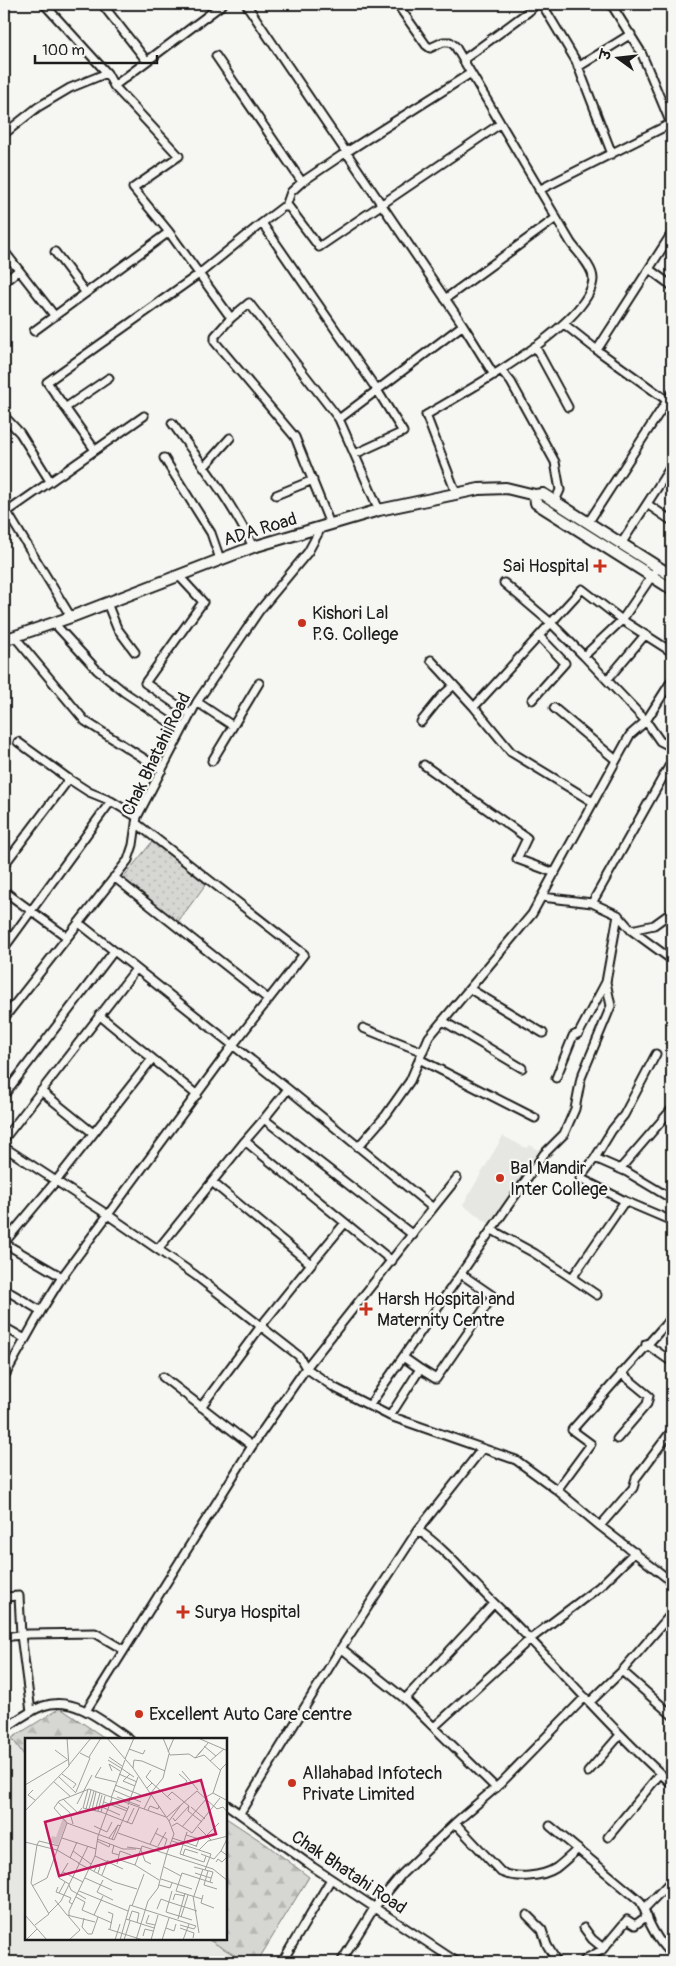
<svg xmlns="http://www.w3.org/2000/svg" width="676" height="1966" viewBox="0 0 676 1966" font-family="Pangolin,'Playpen Sans Deva',sans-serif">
	<defs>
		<pattern id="grass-dots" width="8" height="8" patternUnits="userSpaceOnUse" patternTransform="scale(1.25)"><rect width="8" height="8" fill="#d6d6d2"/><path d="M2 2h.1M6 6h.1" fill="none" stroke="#b7b7b4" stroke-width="1.8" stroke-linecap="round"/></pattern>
		<pattern id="forest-firs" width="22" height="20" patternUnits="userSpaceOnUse" patternTransform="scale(1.25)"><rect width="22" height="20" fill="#d6d6d2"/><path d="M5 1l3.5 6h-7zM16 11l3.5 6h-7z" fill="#b7b7b4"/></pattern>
	</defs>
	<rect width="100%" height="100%" fill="#f6f6f2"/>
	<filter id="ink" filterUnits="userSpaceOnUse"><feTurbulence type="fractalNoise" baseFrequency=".02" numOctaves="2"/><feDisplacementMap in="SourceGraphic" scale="10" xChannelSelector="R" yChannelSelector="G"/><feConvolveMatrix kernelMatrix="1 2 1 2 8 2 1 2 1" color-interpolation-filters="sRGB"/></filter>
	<g filter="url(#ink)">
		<path fill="#e6e6e2" d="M503 1136 526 1148 530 1145 540 1151 491 1225 463 1205Z
			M60 1708 108 1740H26V1940H226V1818L264 1843 309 1877 257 1962H4V1743Z"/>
		<path fill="url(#grass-dots)" stroke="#797977" d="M152 842 206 884 177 923 122 879Z"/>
		<path fill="url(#forest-firs)" stroke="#797977" d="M60 1708 108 1740H26V1758L12 1738Z
			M226 1818 267 1845 309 1877 257 1962H246L209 1940H226Z"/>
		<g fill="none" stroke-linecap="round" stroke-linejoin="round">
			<defs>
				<path id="street" d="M44 4 107 73 114 86
					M102 4 146 60
					M223 4 114 86 179 156 133 188 169 232 231 318 215 336V342L295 437 330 524
					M246 4 463 325 494 375
					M397 4 426 45 430 48 443 42H450L455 46 571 243C578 253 593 267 593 279 591 324 463 393 426 415L456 493
					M542 4 576 61 612 154
					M611 4 641 52 671 124
					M216 56 302 182
					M463 60 528 12 536 4
					M578 67 631 34
					M4 134 38 107 70 88 107 73
					M539 190 672 123
					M286 206 291 192 302 182 345 153 471 73
					M262 223 283 207H289L319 247 500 124
					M4 251 54 315
					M55 252 85 292
					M649 269 672 286
					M4 282 19 270
					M445 299 556 218
					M231 318 249 303 339 419 379 510
					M564 324 597 350 672 404
					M34 331 169 232
					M535 346 568 407
					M597 350 672 233
					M502 371 511 382 555 462 560 490 555 501
					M65 408 109 378
					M4 416 20 433 50 481
					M339 419 463 325
					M172 423C201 463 232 502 253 547
					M95 450 47 382 199 274 262 223 377 390 403 432 355 454
					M164 458 211 533 220 559
					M204 467 230 438
					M664 477 672 482
					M276 495 313 480
					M647 504 672 521
					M7 512 71 617
					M4 514 144 416
					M588 523 672 393
					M621 544 672 465
					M179 576 203 602 145 683 190 714
					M504 583 551 623 584 656 646 721 660 741 672 747
					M107 603 117 628 135 652
					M54 623 97 670 124 692 181 730
					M15 637 85 721 162 770
					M584 656 622 620 658 567
					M431 660 474 707 511 752 593 802
					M607 680 645 635
					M532 700 565 663 539 636
					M197 702 233 726
					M474 707 582 589 622 620 672 652
					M554 708 616 760
					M421 722 442 696 454 685
					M18 742 69 779 89 792 111 801 137 817
					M212 761 259 683
					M672 761 592 903 618 915 631 930 672 960
					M424 765 527 838 517 859 555 873
					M4 865 69 779
					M114 877 268 999
					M4 891 67 937
					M542 897 592 903
					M79 923 288 1089 433 1208 306 1368 252 1446 86 1711
					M631 930 654 925 672 912
					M4 948 111 801
					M470 989 543 1033
					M99 1015 197 1095
					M4 1018 128 860 133 845 137 817 197 702 259 611 308 552 321 528
					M443 1021 522 1068
					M363 1028 423 1052
					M656 1054 624 1115 612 1130 595 1158 580 1178 625 1201 672 1221
					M419 1059 535 1118
					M556 1078 573 1036 579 1033 606 982 618 915
					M288 1089 264 1119 413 1235
					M41 1091 93 1133
					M4 1095 114 951
					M264 1119 245 1141 392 1261
					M4 1139 136 969
					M4 1147 108 1215 195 1275 299 1356 306 1368 335 1388 390 1416 516 1460 557 1490 600 1526 672 1582
					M358 1147 386 1115 410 1081 429 1037 532 914 630 735 646 721 672 680
					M595 1158 627 1172 672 1199
					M620 1169 671 1110
					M433 1208 457 1178
					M492 1230 534 1253 572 1278 625 1201
					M4 1243 56 1181 152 1059
					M4 1243 62 1277 41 1311 4 1377
					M158 1249 245 1141
					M311 1264 345 1223
					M62 1277 233 1045 304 954 136 823
					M572 1278 597 1295
					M4 1289 41 1311
					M4 1327 25 1339
					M646 1344 672 1362
					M403 1357 420 1369
					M163 1377 252 1446
					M369 1406 544 1154 564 1134 575 1109 581 1078 611 1006 606 982
					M201 1407 261 1326 311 1264 212 1182
					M390 1416 420 1369 436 1379 493 1296 461 1274
					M617 1439 647 1404 649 1396 621 1373
					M557 1490 591 1444 572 1430 672 1317
					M600 1526 633 1488 636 1478 669 1434
					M418 1530C447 1550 469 1579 494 1603 555 1662 609 1728 672 1784
					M4 1597 19 1596 21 1635 31 1712
					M4 1637 28 1634 95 1633 124 1650
					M341 1648 405 1699 496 1788
					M622 1671 672 1715
					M405 1699 494 1603
					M590 1702 622 1671 672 1613
					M434 1727 529 1640 599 1587 635 1552
					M4 1729C16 1721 29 1711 43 1706 75 1695 105 1723 130 1740
					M588 1772 620 1735
					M226 1804 313 1867 457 1962
					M240 1813 341 1648 418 1530 482 1449
					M455 1823 501 1872C516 1879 542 1877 556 1868 564 1862 571 1855 578 1849
					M550 1826 640 1901C645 1909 646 1916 650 1924 655 1934 663 1948 672 1954
					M608 1837 660 1774
					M645 1908 672 1880
					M527 1915 542 1930 547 1945 557 1962
					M584 1928 592 1939 603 1948
					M282 1962 331 1879
					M341 1962 374 1908 402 1874 455 1823 501 1783 585 1697
					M583 1962 587 1958 602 1950 627 1920 635 1925 647 1916"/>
				<path id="secondary" d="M535 495 536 503 672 589
					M4 640 71 617 253 547 379 510 479 489 506 488 535 495 543 494 672 576"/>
			</defs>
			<use href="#street" stroke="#1c1c1c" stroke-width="11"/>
			<use href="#secondary" stroke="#1c1c1c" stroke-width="14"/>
			<use href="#street" stroke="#f6f6f2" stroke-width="7"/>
			<use href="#secondary" stroke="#f6f6f2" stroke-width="10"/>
		</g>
	</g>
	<g fill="#c8321e" stroke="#f6f6f2" stroke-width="2">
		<path d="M597.5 558.5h5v5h5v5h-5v5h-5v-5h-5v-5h5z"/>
		<circle cx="302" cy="623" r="5"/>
		<circle cx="500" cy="1178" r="5"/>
		<path d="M363.5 1301.5h5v5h5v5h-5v5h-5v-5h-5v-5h5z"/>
		<path d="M180.5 1604.5h5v5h5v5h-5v5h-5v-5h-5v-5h5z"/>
		<circle cx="139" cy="1714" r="5"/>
		<circle cx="292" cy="1783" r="5"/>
	</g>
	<g text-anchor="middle" stroke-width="4.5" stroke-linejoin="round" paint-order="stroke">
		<g font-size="18" fill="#1c1c1c" stroke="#f6f6f2">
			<text transform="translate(260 529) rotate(-17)" y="6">ADA Road</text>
			<text transform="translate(156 754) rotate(-64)" y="6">Chak Bhatahi Road</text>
			<text transform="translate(349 1872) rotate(34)" y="6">Chak Bhatahi Road</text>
		</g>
		<g font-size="18" fill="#1c1c1c" stroke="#f6f6f2" text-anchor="start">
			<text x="589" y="572" text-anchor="end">Sai Hospital</text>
			<text x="312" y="619">Kishori Lal<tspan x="312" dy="21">P.G. College</tspan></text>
			<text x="510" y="1174">Bal Mandir<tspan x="510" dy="21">Inter College</tspan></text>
			<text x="377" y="1305">Harsh Hospital and<tspan x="377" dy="21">Maternity Centre</tspan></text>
			<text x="194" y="1618">Surya Hospital</text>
			<text x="149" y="1720">Excellent Auto Care centre</text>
			<text x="302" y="1779">Allahabad Infotech<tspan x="302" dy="21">Private Limited</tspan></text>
		</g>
	</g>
	<g transform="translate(25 1738)">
		<rect width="202" height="202" fill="#f6f6f2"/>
		<path d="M38 80 42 83 33 107 25 104 27 98 31 99Z" fill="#d6d6d2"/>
		<path fill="none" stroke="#9f9f9c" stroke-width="1" d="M82 0 108 30 144 83 149 96 142 115M138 0 145 17M173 0 203 13M179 8 191 18M104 11 118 16 120 12M30 12 42 21M143 14 149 0M145 17 164 16 170 20 178 11M173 17 183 5M64 19 76 0M84 19 97 28M170 20 179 17 195 32M100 21 109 0M83 22 96 30M185 23 199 11M44 27 66 0M76 29 70 39 91 44M96 30 109 39M108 30 109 22 117 23 140 33M126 32 121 39 127 45M87 33 84 26 95 33M157 33 173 52M37 36 51 46 48 50M94 36 112 44M105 36 98 43 110 48M154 36 162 43 159 47M34 39 51 55M29 44 45 58M0 47 44 21M90 47 116 57M122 50 127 45 146 62M63 51 58 70 76 74 80 58M8 52 3 57 10 62M88 52 116 64M51 54 65 20 55 15M188 55 203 63M125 56 138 40 144 16M92 59 115 68M142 59 147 54 164 68 150 83 148 80M181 59 188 55 196 31 203 24M86 60 100 22M38 61 53 75 57 70M33 64 45 75 48 86M79 64 102 73M86 64 103 71M52 66 67 37M103 67 113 39M164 68 163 73 177 84M77 69 95 77M166 69 180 81M61 71 66 52M64 71 69 53M119 71 126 57M67 72 71 54M123 72 125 68 133 71 134 68M0 73 44 28 42 0M70 73 75 55M73 73 77 57M76 74 107 86 114 70M142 79 172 53 192 71 198 69 203 75M144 83 156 67M42 85 89 102 104 68M102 85 109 70M69 88 82 94 87 84M147 88 152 85 167 95 195 60M157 89 182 60M173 89 186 102M162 94 155 116 179 124 181 118M93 95 138 111M130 95 142 101 139 110M161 97 174 101 171 109M181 98 194 85M37 100 71 111M84 100 93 87M147 100 171 108M72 101 98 111H111M87 101 93 87 96 88M72 103 84 109 85 106M147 103 186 116 180 132M0 104 32 112 54 125M125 106 133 90M89 107 87 115 94 117M133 108 141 94M102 109 117 111M116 112 120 123 126 126M174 112 183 103 203 98M48 113 66 126M196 113 203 99M176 116 189 121 196 113 203 118M158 117 160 111 173 115M70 118 98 131M45 120 52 104M95 122 110 127 134 142M191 124 193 121 197 124 203 118M43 125 34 140 44 146M53 125 89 144 112 151M92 126 95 113 106 117M110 127 117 108 188 131 203 143M139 129 156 138M169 129 188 134 185 144M138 130 142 115M69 133 72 128 75 129 73 135M183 133 179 147 192 151M38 134 58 144M170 135 186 140M77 137 83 122M60 140 87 152M136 141 167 151M78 142 72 154 88 162M44 147 46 152 61 161M134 147 145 150 147 145M7 148 22 140 42 85 29 70 34 63 64 51 141 79M33 149 31 154 34 155 40 144M54 153 103 173M34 155 46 160 44 164 47 166M178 157 176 165 189 170M78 158 69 177 87 185M168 158 174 195M169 158 178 131M51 159 60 164 57 172 69 177M177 161 151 153 157 135 188 145M30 162 42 177 70 184M148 162 150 156 160 158M144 164 172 173M107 168 119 136M132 171 136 161 144 164M83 174 88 176 85 191M141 174 167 182M141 174 147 153M24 175 36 163 63 108M0 177 22 202M124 177 121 185 130 187M156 179 163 157M59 180 57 189 63 196H67L73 179M101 181 129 190M153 181 160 155M104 182 107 173 114 175 112 185M10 187 24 176 6 145 12 107 14 103 34 108M141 190 149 193 151 186M155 190 169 195 168 200M83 191 118 202M118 198 120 191 128 193M1 202 12 191M44 202 55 192 44 179V173L70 118 73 98 87 60M90 202 95 186M95 202 105 167 171 188 169 191 155 187M99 202 105 183M111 202 123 163 133 150 138 130M126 202 133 177M137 202 144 180M158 202 164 186"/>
		<path fill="#c2185b" fill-opacity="0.15" stroke="#c2185b" stroke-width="2.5" d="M176 42 191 96 34 138 20 84Z"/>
		<rect width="202" height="202" fill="none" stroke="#1c1c1c" stroke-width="2.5"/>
	</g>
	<rect width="676" height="1966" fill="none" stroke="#f6f6f2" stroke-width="20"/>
	<rect x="10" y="10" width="656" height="1946" fill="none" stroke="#1c1c1c" stroke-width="2" filter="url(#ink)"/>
	<g transform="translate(618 58) rotate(285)" stroke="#f6f6f2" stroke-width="4" paint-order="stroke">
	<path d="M0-4L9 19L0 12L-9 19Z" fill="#1c1c1c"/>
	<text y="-8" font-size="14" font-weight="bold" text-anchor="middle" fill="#1c1c1c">उ</text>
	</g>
	<path d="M35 55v8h122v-8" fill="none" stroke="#1c1c1c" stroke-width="2.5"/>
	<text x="42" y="55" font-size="15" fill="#1c1c1c" stroke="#f6f6f2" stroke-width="4" paint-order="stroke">100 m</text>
</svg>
